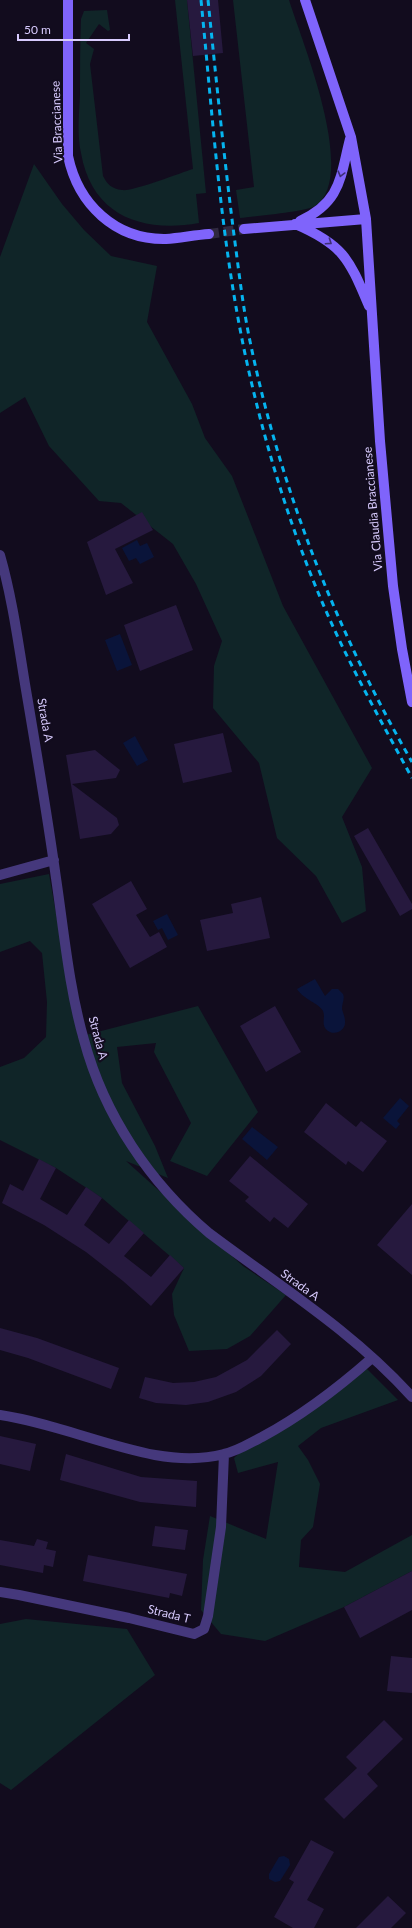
<svg xmlns="http://www.w3.org/2000/svg" width="412" height="1928" viewBox="0 0 412 1928" font-family="Lato,sans-serif">
	<rect width="100%" height="100%" fill="#120c1e"/>
	<path fill="#102528" d="M175 0H187L206 193 196 194 199 223C142 233 92 216 81 153 77 135 79 114 80 95 80 70 80 44 81 19L84 11 107 10 110 30 108 31 99 24 86 43 94 49 90 64 103 176C107 184 112 189 122 190 132 192 180 173 193 169Z
		M233 0H289C301 39 359 177 315 206 305 212 255 216 240 218L236 190 254 187Z
		M34 164 62 204 84 230 111 256 157 266 147 322 192 404 205 438 232 476 283 606 372 768 342 817 362 867 366 911 342 923 316 876 277 838 259 763 213 708 214 666 222 641 196 584 173 544 121 503 99 501 49 446 25 397 0 413V257Z
		M49 874 78 1037 198 1006 258 1112 207 1176 170 1161 191 1123 154 1052 156 1043 117 1047 122 1083 155 1146 168 1178 126 1161 243 1266 286 1295 250 1336 227 1349 189 1351 174 1315 172 1294 184 1268 102 1198 56 1168 0 1140V1067L24 1058 46 1037 47 1002 42 953 30 941 0 952V884Z
		M366 1368 398 1400 321 1428 298 1446 308 1460 320 1484 313 1527 301 1540 299 1567 345 1572 412 1535V1571L344 1607 265 1641 221 1634 201 1610 203 1560 210 1516 266 1539 278 1462 238 1473 234 1458 250 1443Z
		M26 1619 127 1629 155 1675 11 1790 0 1783V1624Z"/>
	<path fill="#0a143a" d="M137 540 140 546 147 543 154 557 140 564 136 558 129 561 122 548Z
		M120 634 132 665 117 671 105 640Z
		M135 736 148 760 137 766 123 743Z
		M167 914 178 935 168 940 162 928 158 930 153 921Z
		M315 979 325 996 332 989H338L343 994C345 999 342 1003 342 1009 343 1013 345 1017 345 1021 346 1030 336 1036 328 1031 320 1025 326 1018 323 1011 319 1003 304 1000 297 989Z
		M400 1098 409 1106 397 1121 400 1124 396 1129 383 1118Z
		M252 1127 278 1147 267 1160 242 1139Z
		M284 1856 289 1859 290 1865 280 1881 275 1882 269 1879V1874L279 1857Z"/>
	<path fill="#26193e" d="M187 0H218L223 53 193 56Z
		M142 512 153 530 115 549 133 583 106 595 87 542Z
		M176 605 193 650 140 671 124 625Z
		M223 733 232 772 183 783 174 744Z
		M95 750 120 770 116 778 72 784 117 818 119 825 111 834 80 839 66 755Z
		M368 828 412 904V909L400 916 354 836Z
		M131 881 147 909 136 915 150 937 159 932 167 947 130 968 92 904Z
		M261 897 270 938 207 951 200 920 233 913 231 904Z
		M275 1006 301 1052 266 1072 240 1026Z
		M326 1103 356 1127 361 1121 387 1141 363 1172 348 1161 346 1165 304 1132Z
		M250 1156 308 1204 288 1228 274 1217 270 1222 245 1201 249 1197 229 1181Z
		M39 1159 56 1168 40 1199 67 1215 86 1187 102 1198 84 1225 109 1244 129 1220 144 1233 124 1256 151 1277 170 1255 184 1268 151 1306 123 1281 86 1252 44 1225 2 1203 10 1184 23 1191Z
		M412 1204V1275L377 1245Z
		M0 1328 37 1338 119 1368 111 1389 28 1358 0 1350Z
		M277 1330 291 1344 261 1376 236 1392 208 1402 186 1405 156 1403 139 1398 145 1377 173 1383 194 1382 216 1377 247 1360Z
		M0 1436 36 1444 30 1471 0 1464Z
		M66 1454 141 1477 197 1481 196 1507 140 1502 60 1480Z
		M155 1526 188 1530 185 1550 152 1546Z
		M37 1539 48 1542 46 1549 56 1551 53 1567 44 1565 43 1573 0 1565V1540L34 1546Z
		M88 1555 187 1574 182 1596 170 1593 169 1598 83 1581Z
		M412 1571V1610L360 1638 344 1607Z
		M391 1656 412 1658V1693L387 1691Z
		M384 1720 403 1739 367 1774 378 1786 344 1819 324 1799 357 1768 346 1757Z
		M311 1840 334 1852 307 1900 324 1909 314 1928H293L274 1917 294 1882 289 1879Z
		M388 1896 406 1913 391 1928H356Z"/>
	<g fill="none" stroke-linecap="round" stroke-linejoin="round">
		<path stroke="#302940" stroke-width="10" stroke-dasharray="10 5" stroke-linecap="butt" d="M209 234 244 229"/>
		<path stroke="#45387c" stroke-width="10" d="M0 555C12 597 18 641 25 684 36 749 47 813 56 878 64 932 69 988 84 1040 104 1115 150 1183 209 1233 278 1285 354 1332 412 1397
			M0 875 54 860
			M0 1415C53 1423 103 1445 155 1455 178 1459 201 1460 224 1454 238 1451 250 1443 262 1437 303 1415 338 1388 372 1358
			M0 1592 19 1595 129 1618 194 1634 204 1629 208 1616 221 1527 224 1454"/>
		<path stroke="#7f64fb" stroke-width="10" d="M68 0V156C78 204 115 240 166 239 180 238 195 235 209 234
			M305 0 351 137 366 219 380 441 393 586 402 649 412 702
			M300 221C341 202 340 178 350 139
			M295 224C344 245 349 259 369 306
			M244 229 366 219"/>
		<path stroke="#05b4ef" stroke-width="3" stroke-dasharray="6 5" stroke-linecap="butt" d="M201 0C214 130 222 262 253 389 271 465 295 540 326 611 351 668 382 723 412 778
			M208 0C216 78 224 157 234 235 239 272 243 309 251 346 282 493 337 632 412 762"/>
	</g>
	<defs><path id="oneway-chevron" d="M-2-3.5L2.5 0L-2 3.5" fill="none" stroke-width="1.6" stroke-linecap="round" stroke-linejoin="round"/></defs>
	<g stroke="#3e2f76">
		<use href="#oneway-chevron" transform="translate(341 174) rotate(105)"/>
		<use href="#oneway-chevron" transform="translate(329 242) rotate(34)"/>
	</g>
	<g text-anchor="middle" stroke-width="4" stroke-linejoin="round" paint-order="stroke">
		<g font-size="12" fill="#d8cbfe" stroke="#120c1e">
			<text transform="translate(57 122) rotate(-92)" y="4">Via Braccianese</text>
			<text transform="translate(373 509) rotate(-95)" y="4">Via Claudia Braccianese</text>
			<text transform="translate(45 720) rotate(80)" y="4">Strada A</text>
			<text transform="translate(98 1038) rotate(75)" y="4">Strada A</text>
			<text transform="translate(300 1285) rotate(36)" y="4">Strada A</text>
			<text transform="translate(169 1614) rotate(14)" y="4">Strada T</text>
		</g>
	</g>
	<path d="M18 34v6h111v-6" fill="none" stroke="#d8cbfe" stroke-width="2"/>
	<text x="24" y="34" font-size="12" fill="#d8cbfe" stroke="#120c1e" stroke-width="3" paint-order="stroke">50 m</text>
</svg>
